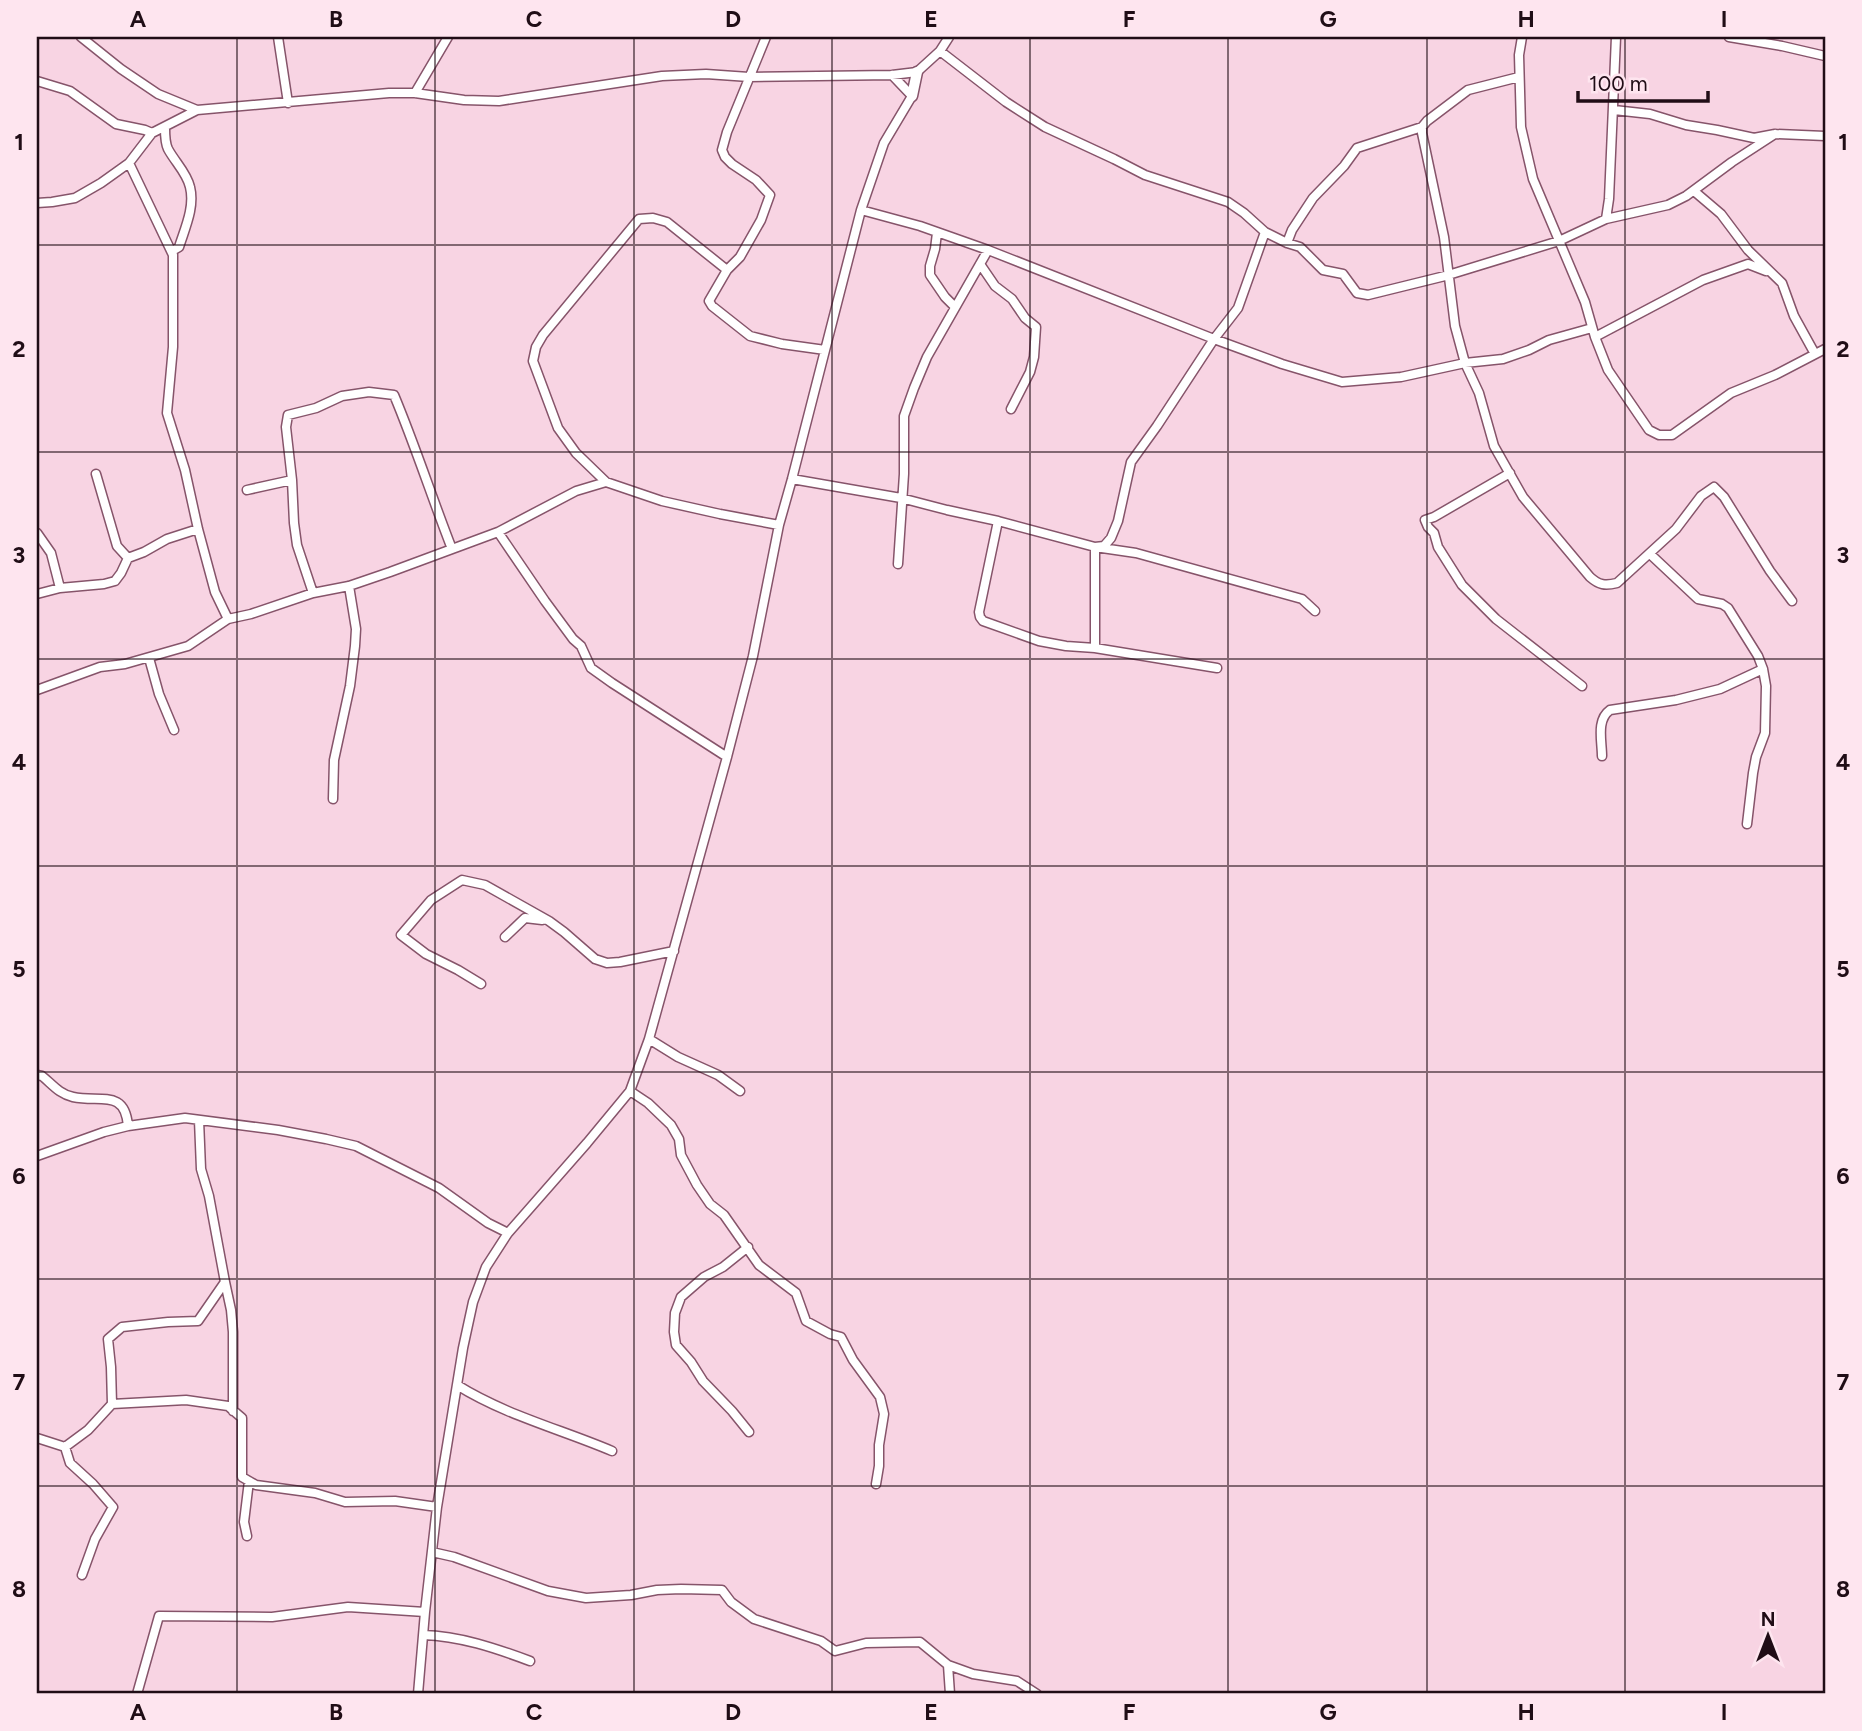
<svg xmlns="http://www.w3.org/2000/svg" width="1862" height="1731" viewBox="0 0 1862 1731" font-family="Figtree,sans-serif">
	<rect width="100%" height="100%" fill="#f8d4e3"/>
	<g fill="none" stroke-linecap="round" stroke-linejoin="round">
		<defs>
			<path id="minor" d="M81 37 121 69 158 94 197 110
				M278 37 288 103
				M766 37 727 132 722 150 725 157 732 164 756 180 770 195 761 220 740 257 727 270 709 301 712 306 750 336 782 344 825 350
				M1522 37 1519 55 1521 127 1533 179 1585 302 1595 337 1608 370 1649 430 1659 435H1672L1731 393 1775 375 1825 349
				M1729 37 1782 46 1825 56
				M940 51 1006 102 1045 127 1114 159 1145 175 1228 202 1244 213 1265 232 1287 243 1300 247 1323 270 1343 274 1357 293 1368 295 1445 276 1559 241 1606 219 1668 205 1686 196 1732 162 1775 134
				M1519 77 1468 90 1427 121 1422 127V133L1444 237 1455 326 1465 363 1479 393 1494 446 1523 497 1590 577C1599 585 1605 586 1617 583L1676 529 1701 496 1714 487 1724 497 1770 571 1792 601
				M37 81 70 91 116 124 145 130 152 133
				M415 93 448 37
				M1614 110 1650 114 1686 125 1717 130 1754 138 1775 134 1825 136
				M165 128C165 135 165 143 168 149 175 162 187 173 190 187 195 207 185 228 179 247L172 251 173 255
				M129 163 173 255V347L167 413 185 470 198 529 215 592 228 619 251 614 313 593 349 586 390 572 498 532 576 491 606 482 662 501 720 514 779 525
				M1694 191 1721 214 1748 250 1782 283 1794 316 1815 354
				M37 203 52 202 75 198 101 183 129 163 152 133 197 110 389 93H415L464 100 499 101 662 76 706 74 749 77 892 75 917 72 940 51 949 37
				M861 210 920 226 988 250 1214 339 1282 364 1342 382 1401 377 1465 363 1503 359 1529 350 1549 340 1592 328
				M1606 219 1609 199 1616 37
				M937 233 935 249 930 266V275L945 297 955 307
				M1287 243 1292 230 1313 198 1344 166 1357 148 1422 127
				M980 264 995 286 1012 299 1025 318 1036 327 1034 357 1030 372 1011 409
				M1595 337 1703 280 1748 264 1766 271
				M1510 473 1434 517 1425 520 1428 527 1434 533 1438 547 1462 585 1496 619 1582 686
				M96 474 117 546 128 558 144 552 167 539 198 529
				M792 479 901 498 947 510 998 521 1095 547 1136 553 1302 599 1315 611
				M606 482 576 453 558 428 533 361 536 347 543 335 639 219 653 218 667 222 727 270
				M247 490 292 480
				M998 521 979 612 980 617 983 621 1039 641 1066 646 1095 648 1217 668
				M498 532 545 601 573 639 581 646 591 668 612 683 727 757
				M37 533 51 553 60 588
				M1650 554 1698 599 1722 604 1728 608 1758 656 1763 669 1766 686 1765 733 1756 757 1753 773 1747 824
				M898 564 904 474V416L914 388 927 357 988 250
				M313 593 297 545 294 523 292 480 286 427 288 415 316 408 342 396 369 392 394 395C415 445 432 498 452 549
				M37 594 60 588 104 584 115 581 121 573 128 558
				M1095 648V547L1104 546 1111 538 1118 521 1131 462 1157 426 1214 339 1238 308 1265 232
				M149 658 159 694 174 730
				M37 690 100 667 125 664 188 646 228 619
				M1602 756C1602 741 1596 720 1610 710L1676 700 1720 689 1763 669
				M333 799 334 760 350 686 355 646 356 629 349 586
				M505 937 525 918 542 920
				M481 984 458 970 426 954 401 935 431 900 462 880 485 885 549 921 564 932 595 959 607 963 620 962 674 951
				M649 1039 678 1057 718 1075 740 1091
				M37 1075 42 1076C52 1084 59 1094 73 1097 99 1103 125 1088 128 1126
				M630 1091 648 1103 671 1125 679 1139 681 1155 697 1185 710 1204 724 1215 759 1265 796 1293 806 1321 830 1334 841 1337 853 1360 880 1397 884 1414 879 1445V1466L876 1484
				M37 1156 104 1132 128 1126 185 1118 278 1130 326 1139 356 1146 439 1188 488 1223 508 1233
				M748 1247 723 1267 704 1277 681 1297 675 1313 674 1332 676 1345 691 1362 703 1381 732 1411 749 1432
				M225 1282 231 1310 233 1332V1411
				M457 1385C505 1415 560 1429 612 1451
				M112 1404 111 1367 108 1339 122 1327 168 1322 198 1321 225 1282 209 1196 201 1169 199 1120
				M37 1438 65 1447 88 1430 112 1404 186 1400 228 1406 242 1418V1477L256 1485 315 1493 345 1502 395 1501 437 1507
				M65 1447 70 1463 93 1484 113 1507 95 1539 82 1575
				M247 1536 244 1522 249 1481
				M432 1552 454 1557 548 1591 586 1598 631 1595 657 1590 681 1589 722 1590 731 1602 754 1619 821 1641 835 1651 866 1643 920 1642 948 1665 973 1674 1017 1681 1037 1694
				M423 1635C460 1636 495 1648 530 1661
				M948 1665 950 1694
				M137 1694 159 1616 272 1617 348 1607 425 1612
				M418 1694 425 1612 437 1507 463 1348 473 1302 486 1267 508 1233 587 1143 630 1091 649 1039 727 757 753 656 779 525 792 479 861 210 884 143 912 96 892 75"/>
			<path id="tertiary" d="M912 96 917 72"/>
		</defs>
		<use href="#minor" stroke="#86546a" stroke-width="11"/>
		<use href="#tertiary" stroke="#86546a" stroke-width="13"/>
		<use href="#minor" stroke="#fff" stroke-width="8"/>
		<use href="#tertiary" stroke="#fff" stroke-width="10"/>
	</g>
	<path fill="none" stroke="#200d16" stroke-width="2" stroke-opacity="0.55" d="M237 37V1694M435 37V1694M634 37V1694M832 37V1694M1030 37V1694M1228 37V1694M1427 37V1694M1625 37V1694M37 245H1825M37 452H1825M37 659H1825M37 866H1825M37 1072H1825M37 1279H1825M37 1486H1825"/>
	<rect width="1862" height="1731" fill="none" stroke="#fee5ef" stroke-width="77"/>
	<g transform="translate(1768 1636)" stroke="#fee5ef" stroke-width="5" paint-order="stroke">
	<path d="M0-5L12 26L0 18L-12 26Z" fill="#200d16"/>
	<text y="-10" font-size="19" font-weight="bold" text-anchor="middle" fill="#200d16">N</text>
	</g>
	<path d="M1578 91v10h130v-10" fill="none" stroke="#200d16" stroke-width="3.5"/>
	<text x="1589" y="91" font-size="21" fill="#200d16" stroke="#fee5ef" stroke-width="5" paint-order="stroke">100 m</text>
	<rect x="38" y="38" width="1786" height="1654" fill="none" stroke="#200d16" stroke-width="2.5"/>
	<g font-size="23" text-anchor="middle" font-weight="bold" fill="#200d16">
		<text x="138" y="27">A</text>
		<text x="336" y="27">B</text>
		<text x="534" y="27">C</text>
		<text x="733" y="27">D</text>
		<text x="931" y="27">E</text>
		<text x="1129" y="27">F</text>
		<text x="1328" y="27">G</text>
		<text x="1526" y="27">H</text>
		<text x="1724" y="27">I</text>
		<text x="19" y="150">1</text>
		<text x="1843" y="150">1</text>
		<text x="19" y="357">2</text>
		<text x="1843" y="357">2</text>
		<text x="19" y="563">3</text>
		<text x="1843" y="563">3</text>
		<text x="19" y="770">4</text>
		<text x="1843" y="770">4</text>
		<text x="19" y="977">5</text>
		<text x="1843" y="977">5</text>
		<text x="19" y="1184">6</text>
		<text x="1843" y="1184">6</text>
		<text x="19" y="1390">7</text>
		<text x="1843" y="1390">7</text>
		<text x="19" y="1597">8</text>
		<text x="1843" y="1597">8</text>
		<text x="138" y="1720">A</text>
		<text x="336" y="1720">B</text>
		<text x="534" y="1720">C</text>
		<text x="733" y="1720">D</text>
		<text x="931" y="1720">E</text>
		<text x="1129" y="1720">F</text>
		<text x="1328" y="1720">G</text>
		<text x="1526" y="1720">H</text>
		<text x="1724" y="1720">I</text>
	</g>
</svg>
